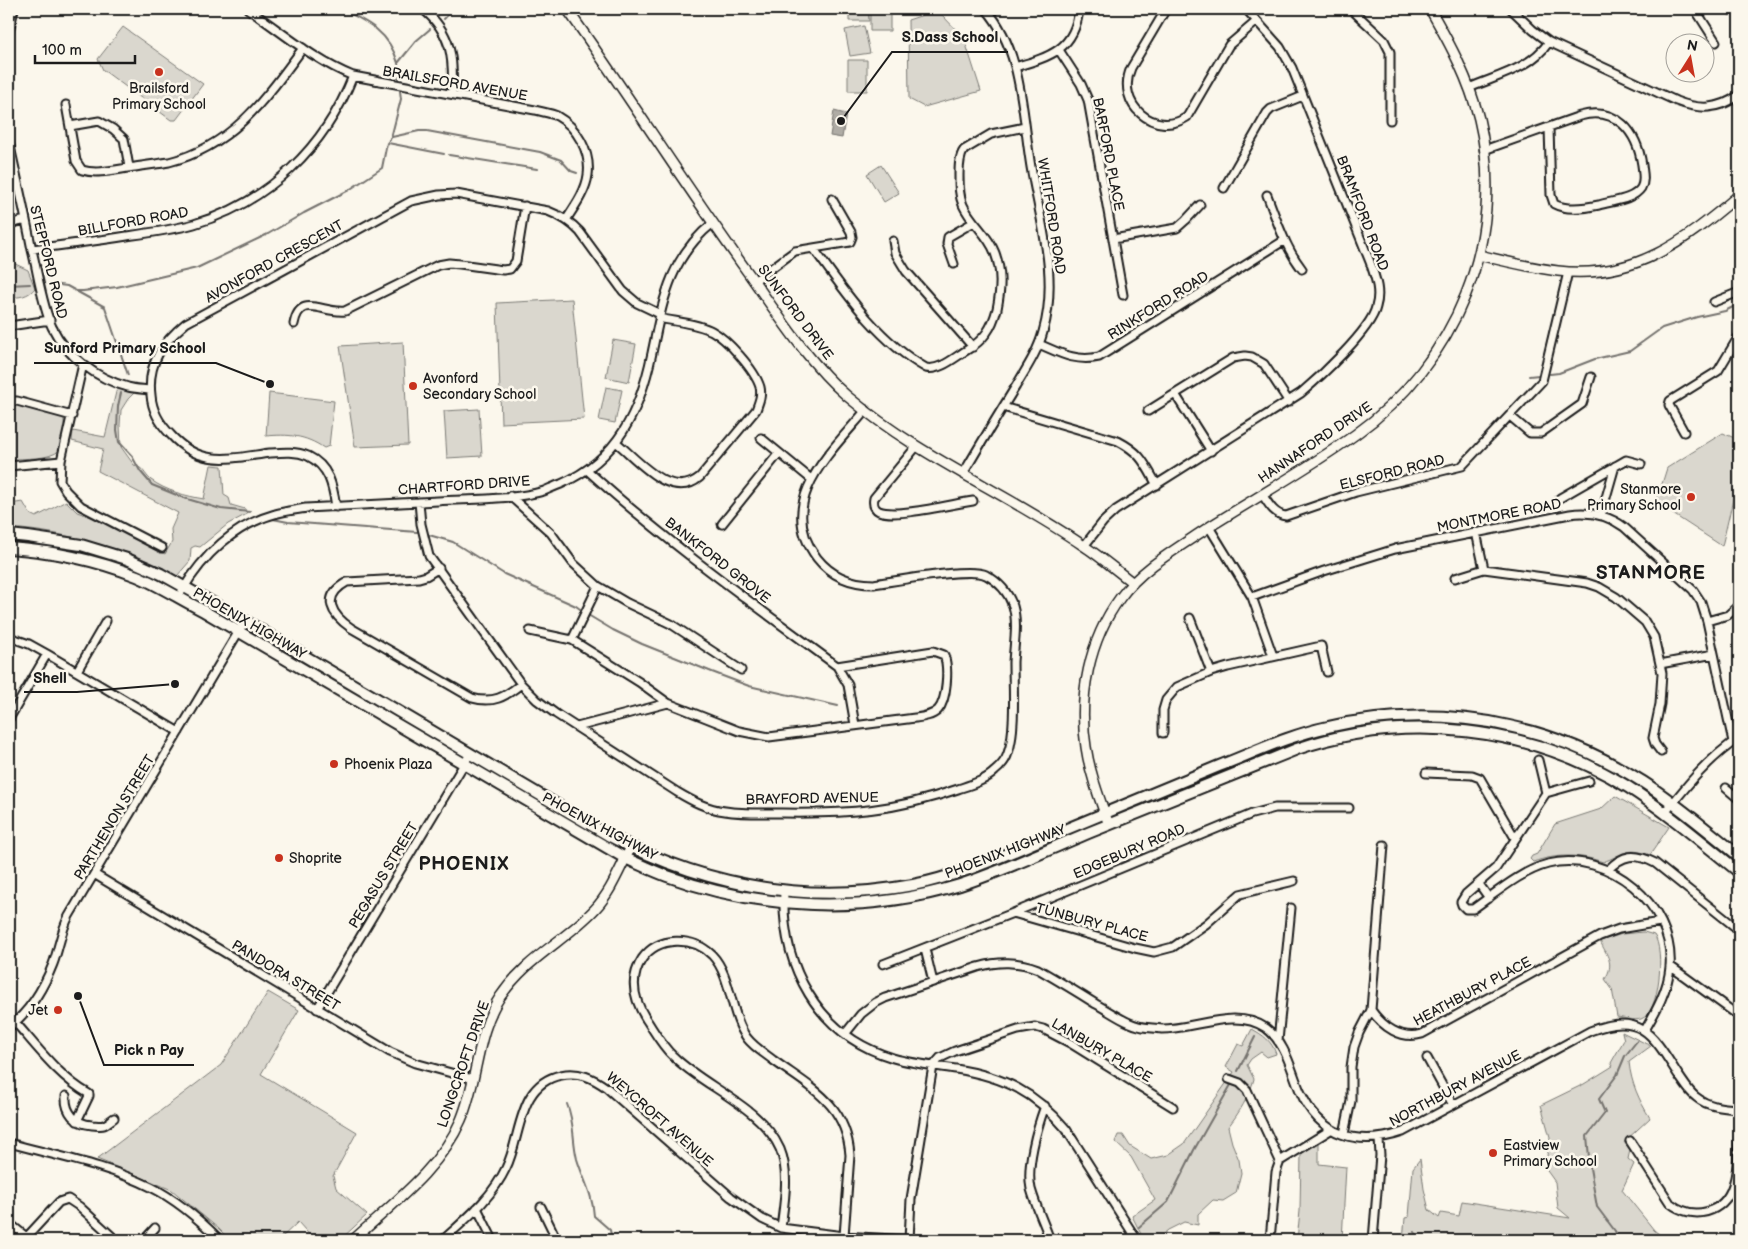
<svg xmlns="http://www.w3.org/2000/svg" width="1748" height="1249" viewBox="0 0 1748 1249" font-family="'Balsamiq Sans',sans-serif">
	<rect width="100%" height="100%" fill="#fbf7ec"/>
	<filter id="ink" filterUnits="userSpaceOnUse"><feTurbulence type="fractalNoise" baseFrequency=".02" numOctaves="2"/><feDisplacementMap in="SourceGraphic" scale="10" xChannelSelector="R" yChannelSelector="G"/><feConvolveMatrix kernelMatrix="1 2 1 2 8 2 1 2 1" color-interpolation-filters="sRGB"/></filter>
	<g filter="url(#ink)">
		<path fill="#dad7ce" stroke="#7b7a75" d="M849 9H868L869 21H849Z
			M870 9H890V31H870Z
			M923 15H942L964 38 981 91 924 107 909 99 908 20Z
			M864 26 870 53 850 56 845 30Z
			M123 27 203 84 176 120H171L103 70 98 59Z
			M848 60H867V91H848Z
			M881 165 899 193 884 202 867 174Z
			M9 261 28 270 35 288C29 296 19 298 9 297Z
			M572 299 584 419 501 423 497 303Z
			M613 340 636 344 629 382 606 377Z
			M403 342 408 445 355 447 340 346Z
			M606 387 622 390 615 423 599 420Z
			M117 388 135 392 128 399 121 410 120 425 121 447 134 465C144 468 144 474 151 480 166 491 186 496 204 499L211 465 222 466 224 495 229 498 231 505 245 509 247 514 228 524 200 547 195 546 191 548 190 561 177 576C124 548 68 532 9 528V504L23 502 30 514 36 517 66 501 77 512 97 519 165 554 172 542 171 529 178 513 98 471 103 449 72 441 73 431 105 437Z
			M269 393 334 401 329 446 324 448C305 435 288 434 266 436Z
			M9 405H16L62 416 64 418V429L60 450C48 461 24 457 9 460Z
			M479 409 482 456 447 458 444 411Z
			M1723 433 1739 440V474L1722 546 1656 503 1667 468Z
			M1615 796 1669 827 1650 855C1626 846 1623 855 1603 862 1579 854 1556 854 1533 862L1530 859 1532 856 1537 854 1555 824 1601 809Z
			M1644 932 1654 935C1665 949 1660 1013 1641 1019 1634 1021 1624 1018 1617 1017L1612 989 1605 979C1615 963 1607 956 1600 941L1622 934Z
			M268 992 299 1010 261 1074 357 1132 333 1176 336 1188 367 1215 340 1240H314L298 1222 279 1240H230L219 1229 172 1190 97 1159 221 1065Z
			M1252 1029C1263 1035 1272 1041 1276 1054L1267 1057 1261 1052 1251 1059 1247 1065 1254 1079C1249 1097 1239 1113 1228 1127L1232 1143 1239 1160 1241 1173 1236 1193 1223 1201 1213 1200 1198 1214V1225L1184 1222 1168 1230 1156 1240H1144L1132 1216 1155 1200 1131 1157 1115 1142 1118 1135H1123L1130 1146 1151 1159 1168 1155 1184 1144 1234 1072 1226 1067 1238 1044 1243 1046Z
			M1622 1032 1651 1046 1629 1062C1631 1083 1639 1100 1650 1118L1624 1142 1630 1150 1628 1159 1634 1164 1622 1190 1654 1230 1666 1240H1403L1405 1218 1409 1217 1413 1168 1420 1159 1424 1189 1429 1210 1439 1218 1441 1213 1459 1216 1462 1201 1570 1218 1558 1208 1555 1182 1545 1168 1550 1137 1541 1105 1584 1084 1613 1066 1611 1063 1624 1040Z
			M1319 1142V1164L1346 1167 1342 1240H1297L1300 1211 1301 1154Z"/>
		<path fill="#afaca5" stroke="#74726e" d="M834 111 846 114 842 138 830 136Z"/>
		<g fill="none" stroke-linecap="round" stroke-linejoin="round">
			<path stroke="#74726e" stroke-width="2" d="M341 9C368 22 389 32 398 63
				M444 19 453 9
				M399 80 398 63 416 41 430 29
				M392 137 419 131H427L540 152 561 160 571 171 577 173
				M388 143 444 154
				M449 155 537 169
				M52 284 67 286 105 307 128 375
				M9 285 30 284
				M76 291H83L117 287 197 268 268 234 304 213 349 190 382 168 387 143 391 138 401 99 400 91
				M1550 374 1559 373 1595 359 1630 351 1662 328 1697 317 1725 311 1739 304
				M1529 376 1539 375
				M121 393 118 406 117 430 119 442 132 456 140 471 152 485 184 498 221 509 250 512
				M273 519 288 522 417 532
				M429 535 453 542 504 574 576 606 584 612
				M588 615 613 630 642 644 712 672 749 686 838 706
				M1238 1071 1255 1037
				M567 1104C575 1124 572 1139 577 1159 583 1179 593 1195 594 1216L610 1230 612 1240
				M1139 1227 1168 1202 1194 1150 1232 1083
				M1415 1232 1419 1240
				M1619 1240 1615 1231 1597 1207 1590 1168 1587 1136 1605 1113 1599 1099 1617 1075 1625 1056 1637 1041"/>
			<defs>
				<path id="minor" d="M248 9C282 32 315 61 353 76L535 110C542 112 551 113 557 116 577 127 591 152 588 175 586 191 575 206 566 220
					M423 9C452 33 454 59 452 94
					M1166 9 1131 68C1115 104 1155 138 1187 117L1229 45 1257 21
					M1351 9 1384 40 1390 52V120
					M1511 9 1533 30 1549 42 1676 101C1699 110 1719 110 1739 95
					M1695 9 1716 42
					M1730 10 1732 9
					M9 32 14 9
					M1059 50 1081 84 1088 100 1123 295
					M1015 67C1049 57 1075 50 1079 9
					M1469 88C1499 75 1530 69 1549 42
					M66 105 76 161 82 170C98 175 118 169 135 167 146 165 158 164 169 162 233 146 266 98 303 48
					M70 126 99 121 113 129 124 139 129 167
					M9 142C17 178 25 214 32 250 38 274 42 305 52 327 66 356 97 379 128 387 135 389 143 389 150 390
					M1484 150 1580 116C1617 106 1637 132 1642 165 1643 173 1645 181 1641 188 1633 200 1612 201 1599 205 1585 208 1567 211 1554 204L1551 195 1549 128
					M1224 188 1267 113 1271 109 1303 96
					M1267 195C1277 221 1285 247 1302 269
					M9 224 26 220
					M1113 239 1177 228 1186 220 1200 205
					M893 241 895 253 906 271 973 347
					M32 249C64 245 95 241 127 236 149 233 172 230 194 224 269 202 325 147 353 76
					M814 249C845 292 878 341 926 368 940 371 955 357 967 350 984 340 992 328 997 309 1001 289 1002 272 995 253 988 234 971 223 963 205 959 196 959 186 959 175 959 167 959 157 964 150L991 134 1025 127
					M954 264 947 244 948 237 974 222
					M754 281 795 251 850 242 852 237 851 232 832 199
					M1714 302 1739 292
					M294 324C300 292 323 314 345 311L438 265 449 263 460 264 503 270 510 269 516 261 525 206
					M9 326 50 320
					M1039 344C1060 353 1075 362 1099 357L1285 240
					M83 364 61 461 60 481 66 491 81 506 162 548
					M9 401H17L72 416
					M1003 407 1118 441C1141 453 1144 462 1157 485
					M1148 411 1175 394
					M1510 416 1530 433H1541L1582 404 1591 377
					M1684 432 1669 405 1670 401 1718 371 1739 336
					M761 438 811 479
					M616 442C638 460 671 502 700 477L756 410C759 402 762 395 760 387 755 370 727 339 712 331 697 323 676 322 659 318
					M916 447 874 498C873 503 873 508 879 511 897 518 952 504 973 501
					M1211 451 1175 394 1233 358 1245 356 1252 357 1264 364 1289 402
					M9 466 61 461
					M963 474C980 445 998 415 1016 386 1026 369 1038 351 1043 332 1059 277 1040 221 1031 167 1022 114 1023 51 986 9
					M1262 494C1268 503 1274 515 1286 516L1356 492 1462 466 1542 381 1568 272
					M510 496 551 533 573 563 598 586 627 603 671 624 741 670
					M1560 498 1626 460 1641 464
					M419 502 421 524 429 556 521 684 537 700 556 714 677 792C692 801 707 809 725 811 744 814 763 813 782 813 847 814 895 811 958 789 970 785 985 781 995 771 1000 767 1006 760 1008 753 1016 732 1013 686 1013 662 1014 645 1018 623 1013 606 1008 592 999 582 986 575 970 567 896 581 874 584 851 584 832 577 817 558 774 502 831 452 866 410
					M336 507C333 486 329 466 308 456 296 451 284 452 270 453 231 458 201 468 171 435 160 424 152 410 151 395 147 363 163 342 186 323L411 201 439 195 456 194 548 211C561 216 571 222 580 232L623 291 637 303 660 314
					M1601 515 1615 466
					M722 524 779 453
					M1209 527 1252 597 1273 656
					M1476 532 1484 569
					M1084 546 1103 522 1116 510 1301 393C1320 377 1371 330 1376 307 1381 291 1375 277 1370 262L1292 68 1280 47 1246 9
					M439 568 426 576 419 578 347 582C320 597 332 615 351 628L472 698C493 704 505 697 521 684
					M1455 578 1484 569 1514 573 1587 583 1599 587 1616 597 1645 622 1654 637 1662 673 1660 704 1653 738 1655 744 1661 752
					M182 591C203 555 235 525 275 514 285 511 296 510 306 508 350 506 394 503 438 501 470 499 513 500 544 491 549 489 555 486 561 484 618 459 640 411 652 353 663 301 669 258 713 223
					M1252 597 1324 571 1395 549 1570 514C1590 511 1607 515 1624 527L1693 590 1701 602 1707 621 1733 742
					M1190 618 1211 672
					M1707 621 1728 615 1739 605
					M530 631 572 640 639 682 668 703
					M9 637 29 644 47 654 179 732
					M572 640 598 586
					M1660 664 1714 654
					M837 666 848 685 855 725
					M77 671 106 621
					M9 719 47 654
					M577 727 668 703 739 731 769 737 915 718C923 717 932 716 938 710 947 700 949 668 944 655L933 651 837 666C752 603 665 541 587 470
					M1163 733V710L1166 700 1177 687 1211 672 1228 667 1321 646 1327 672
					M1538 760 1546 793
					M1426 773 1472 775 1480 778 1515 838
					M1589 781 1546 793 1496 868 1466 894 1461 902 1462 905 1466 909H1473C1496 893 1521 871 1548 864 1608 849 1675 905 1670 967 1668 990 1656 1011 1645 1030
					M1726 788 1739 799
					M1665 813C1687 785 1709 758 1739 738
					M1384 845 1371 1010C1383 1027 1401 1040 1422 1034L1600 936 1619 929 1660 922
					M1608 870C1623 854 1635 853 1655 863L1739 930
					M94 874 390 1052 415 1063 473 1079
					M1479 884 1489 898
					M784 891C781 966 817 1035 893 1058 914 1064 935 1066 956 1069 1004 1077 1035 1092 1066 1129L1137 1240
					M1013 913 1135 948 1154 952 1173 947 1206 924 1240 894 1294 881
					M925 949 933 982
					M883 964 1013 913 1252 814 1275 808H1349
					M1670 966 1739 1016
					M317 1009 470 754
					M15 1022C37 1047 59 1077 89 1094V1096L77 1121
					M9 1027C29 1012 44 987 53 964 59 948 61 931 69 916L245 621
					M845 1034 861 1014 875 1003 885 998 978 967C999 961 1017 961 1038 969 1057 980 1077 992 1096 1004 1111 1012 1126 1024 1143 1027 1149 1028 1156 1028 1162 1029 1195 1029 1236 1007 1266 1028 1286 1043 1291 1070 1300 1091 1320 1137 1359 1147 1403 1132L1590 1031C1642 1010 1654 1037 1679 1076 1684 1083 1689 1092 1696 1097 1708 1107 1724 1108 1739 1109
					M1278 1041 1291 908
					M1427 1058 1453 1105
					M1229 1079 1240 1083 1247 1090 1280 1161
					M66 1096C65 1112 75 1124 92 1125 95 1125 101 1126 104 1125 107 1124 111 1120 114 1118
					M1045 1106C1037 1128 1026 1166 1031 1189 1036 1207 1044 1223 1050 1240
					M1344 1134 1351 1101V1067L1354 1047 1359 1033 1371 1010
					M1630 1141 1670 1203C1693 1221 1724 1214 1733 1185 1738 1170 1738 1154 1739 1138
					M9 1143C56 1156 107 1165 151 1187 177 1200 200 1220 220 1240
					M541 1207 557 1240
					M477 1208 493 1240
					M9 1223 30 1240
					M781 1228C784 1203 790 1173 780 1149 761 1106 705 1088 673 1056 662 1046 654 1031 646 1019 634 1000 629 979 642 959 658 936 693 936 712 955 732 976 730 1015 747 1038 754 1047 764 1053 773 1060 811 1088 846 1103 850 1155L844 1236
					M24 1240 59 1202 68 1199 80 1207 116 1240
					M144 1240 155 1228
					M443 1240C467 1218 492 1198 506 1168 522 1136 517 1084 561 1075 579 1071 593 1078 607 1088L731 1197 762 1219 781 1228 844 1236 909 1240
					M909 1240 911 1199 933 1066 940 1058 955 1051 1018 1030 1035 1027 1043 1029 1070 1043 1173 1107
					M1270 1240 1276 1172 1280 1161 1332 1129
					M1373 1240 1380 1155 1379 1139"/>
				<path id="tertiary" d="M567 9C629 96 686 187 749 274 779 316 808 362 847 396 919 457 1007 493 1084 546 1101 557 1117 571 1133 583
					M1479 255C1505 261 1531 268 1558 271 1634 280 1684 242 1739 195
					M1109 825C1100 800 1090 774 1086 747 1078 697 1089 640 1120 598 1141 569 1176 549 1206 529 1255 498 1309 468 1356 434 1455 363 1508 240 1479 119 1469 79 1450 44 1430 9
					M353 1240C391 1205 440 1169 461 1120 478 1081 476 1033 500 997 527 957 564 942 595 909 611 892 620 868 631 847"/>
				<path id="secondary" d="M9 535 28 537 81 545 127 559 161 574 245 621 608 835C704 886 805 905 913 885 959 876 1002 856 1045 838 1103 814 1161 790 1219 766 1255 752 1290 735 1328 727 1386 713 1451 713 1509 726 1556 736 1602 756 1643 782 1677 804 1708 831 1739 856
					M9 548C53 551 96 560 137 576 159 585 180 599 202 610L625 858C639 864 653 871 667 876 760 910 865 914 960 885 1006 870 1049 849 1093 831 1161 803 1229 776 1297 749 1405 712 1530 726 1628 787 1667 812 1703 843 1739 872"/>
			</defs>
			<use href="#minor" stroke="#1c1c1c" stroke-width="11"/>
			<use href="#tertiary" stroke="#1c1c1c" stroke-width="12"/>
			<use href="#secondary" stroke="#1c1c1c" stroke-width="14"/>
			<use href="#minor" stroke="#fbf7ec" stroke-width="7"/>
			<use href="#tertiary" stroke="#fbf7ec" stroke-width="9"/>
			<use href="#secondary" stroke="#fbf7ec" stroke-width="10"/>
		</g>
	</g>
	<g fill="#c8321e" stroke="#fbf7ec" stroke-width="2">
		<circle cx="159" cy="72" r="5"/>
		<circle cx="413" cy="386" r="5"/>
		<circle cx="1691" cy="497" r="5"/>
		<circle cx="334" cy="764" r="5"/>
		<circle cx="279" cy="858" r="5"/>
		<circle cx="58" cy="1010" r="5"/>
		<circle cx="1493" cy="1153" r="5"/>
	</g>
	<g text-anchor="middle" stroke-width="5" stroke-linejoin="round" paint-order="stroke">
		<g font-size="14" fill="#1c1c1c" stroke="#fbf7ec">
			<text transform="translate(455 83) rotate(10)" y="5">BRAILSFORD AVENUE</text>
			<text transform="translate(1109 154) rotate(79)" y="5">BARFORD PLACE</text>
			<text transform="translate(1363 213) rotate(69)" y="5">BRAMFORD ROAD</text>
			<text transform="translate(1052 216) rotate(81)" y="5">WHITFORD ROAD</text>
			<text transform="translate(133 221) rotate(-10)" y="5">BILLFORD ROAD</text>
			<text transform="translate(274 261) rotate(-29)" y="5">AVONFORD CRESCENT</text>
			<text transform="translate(49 262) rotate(76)" y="5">STEPFORD ROAD</text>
			<text transform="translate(1158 305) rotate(-32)" y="5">RINKFORD ROAD</text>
			<text transform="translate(796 312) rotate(53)" y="5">SUNFORD DRIVE</text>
			<text transform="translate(1315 442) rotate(-34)" y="5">HANNAFORD DRIVE</text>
			<text transform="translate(1392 472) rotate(-14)" y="5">ELSFORD ROAD</text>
			<text transform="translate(464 485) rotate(-4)" y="5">CHARTFORD DRIVE</text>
			<text transform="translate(1499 515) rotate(-11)" y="5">MONTMORE ROAD</text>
			<text transform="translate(718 560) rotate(38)" y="5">BANKFORD GROVE</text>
			<text transform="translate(250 623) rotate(30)" y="5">PHOENIX HIGHWAY</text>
			<text transform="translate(812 798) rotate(-1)" y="5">BRAYFORD AVENUE</text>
			<text transform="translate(114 817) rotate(-59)" y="5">PARTHENON STREET</text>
			<text transform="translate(600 826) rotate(28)" y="5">PHOENIX HIGHWAY</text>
			<text transform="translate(1005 851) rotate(-21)" y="5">PHOENIX HIGHWAY</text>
			<text transform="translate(1129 851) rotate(-23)" y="5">EDGEBURY ROAD</text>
			<text transform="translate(383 875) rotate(-59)" y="5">PEGASUS STREET</text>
			<text transform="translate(1092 922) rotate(15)" y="5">TUNBURY PLACE</text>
			<text transform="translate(286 975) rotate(31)" y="5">PANDORA STREET</text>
			<text transform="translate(1472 991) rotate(-28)" y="5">HEATHBURY PLACE</text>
			<text transform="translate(1102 1050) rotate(30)" y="5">LANBURY PLACE</text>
			<text transform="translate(463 1064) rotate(-71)" y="5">LONGCROFT DRIVE</text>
			<text transform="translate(1455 1088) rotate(-28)" y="5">NORTHBURY AVENUE</text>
			<text transform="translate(660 1119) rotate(41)" y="5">WEYCROFT AVENUE</text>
		</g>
		<g font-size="14" fill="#1c1c1c" stroke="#fbf7ec" text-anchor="start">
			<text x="159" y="93" text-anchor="middle">Brailsford<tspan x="159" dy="16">Primary School</tspan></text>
			<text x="423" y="383">Avonford<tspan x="423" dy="16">Secondary School</tspan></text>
			<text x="1681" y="494" text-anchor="end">Stanmore<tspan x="1681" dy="16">Primary School</tspan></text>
			<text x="344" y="769">Phoenix Plaza</text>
			<text x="289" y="863">Shoprite</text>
			<text x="48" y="1015" text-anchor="end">Jet</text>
			<text x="1503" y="1150">Eastview<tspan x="1503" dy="16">Primary School</tspan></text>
		</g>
		<g font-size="19" font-weight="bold" letter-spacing="1" fill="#1c1c1c" stroke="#fbf7ec">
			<text x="1651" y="579">STANMORE</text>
			<text x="464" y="870">PHOENIX</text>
		</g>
	</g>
	<path fill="none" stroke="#1c1c1c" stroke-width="2" d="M841 121L892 52H1008M270 384L216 363H34M175 684L77 692H24M78 996L104 1065H194"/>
	<g fill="#1c1c1c" stroke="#fbf7ec" stroke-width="2">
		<circle cx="841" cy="121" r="5"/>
		<circle cx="270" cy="384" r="5"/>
		<circle cx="175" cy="684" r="5"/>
		<circle cx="78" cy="996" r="5"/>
	</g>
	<g font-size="15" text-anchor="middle" font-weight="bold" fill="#1c1c1c" stroke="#fbf7ec" stroke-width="5" stroke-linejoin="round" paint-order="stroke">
		<text x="950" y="42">S.Dass School</text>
		<text x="125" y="353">Sunford Primary School</text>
		<text x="50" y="683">Shell</text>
		<text x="149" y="1055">Pick n Pay</text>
	</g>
	<rect width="1748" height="1249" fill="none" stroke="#fbf7ec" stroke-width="30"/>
	<rect x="15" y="15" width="1718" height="1219" fill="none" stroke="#1c1c1c" stroke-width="2" filter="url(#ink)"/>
	<g transform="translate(1690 58) rotate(11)"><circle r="24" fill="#fbf7ec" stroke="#a29f99"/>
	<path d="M0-4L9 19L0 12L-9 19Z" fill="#c8321e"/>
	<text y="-8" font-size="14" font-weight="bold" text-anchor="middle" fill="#1c1c1c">N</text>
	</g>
	<path d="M35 55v8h100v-8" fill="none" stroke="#1c1c1c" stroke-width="2.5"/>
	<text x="42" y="55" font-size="15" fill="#1c1c1c" stroke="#fbf7ec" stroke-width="4" paint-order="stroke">100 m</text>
</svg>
